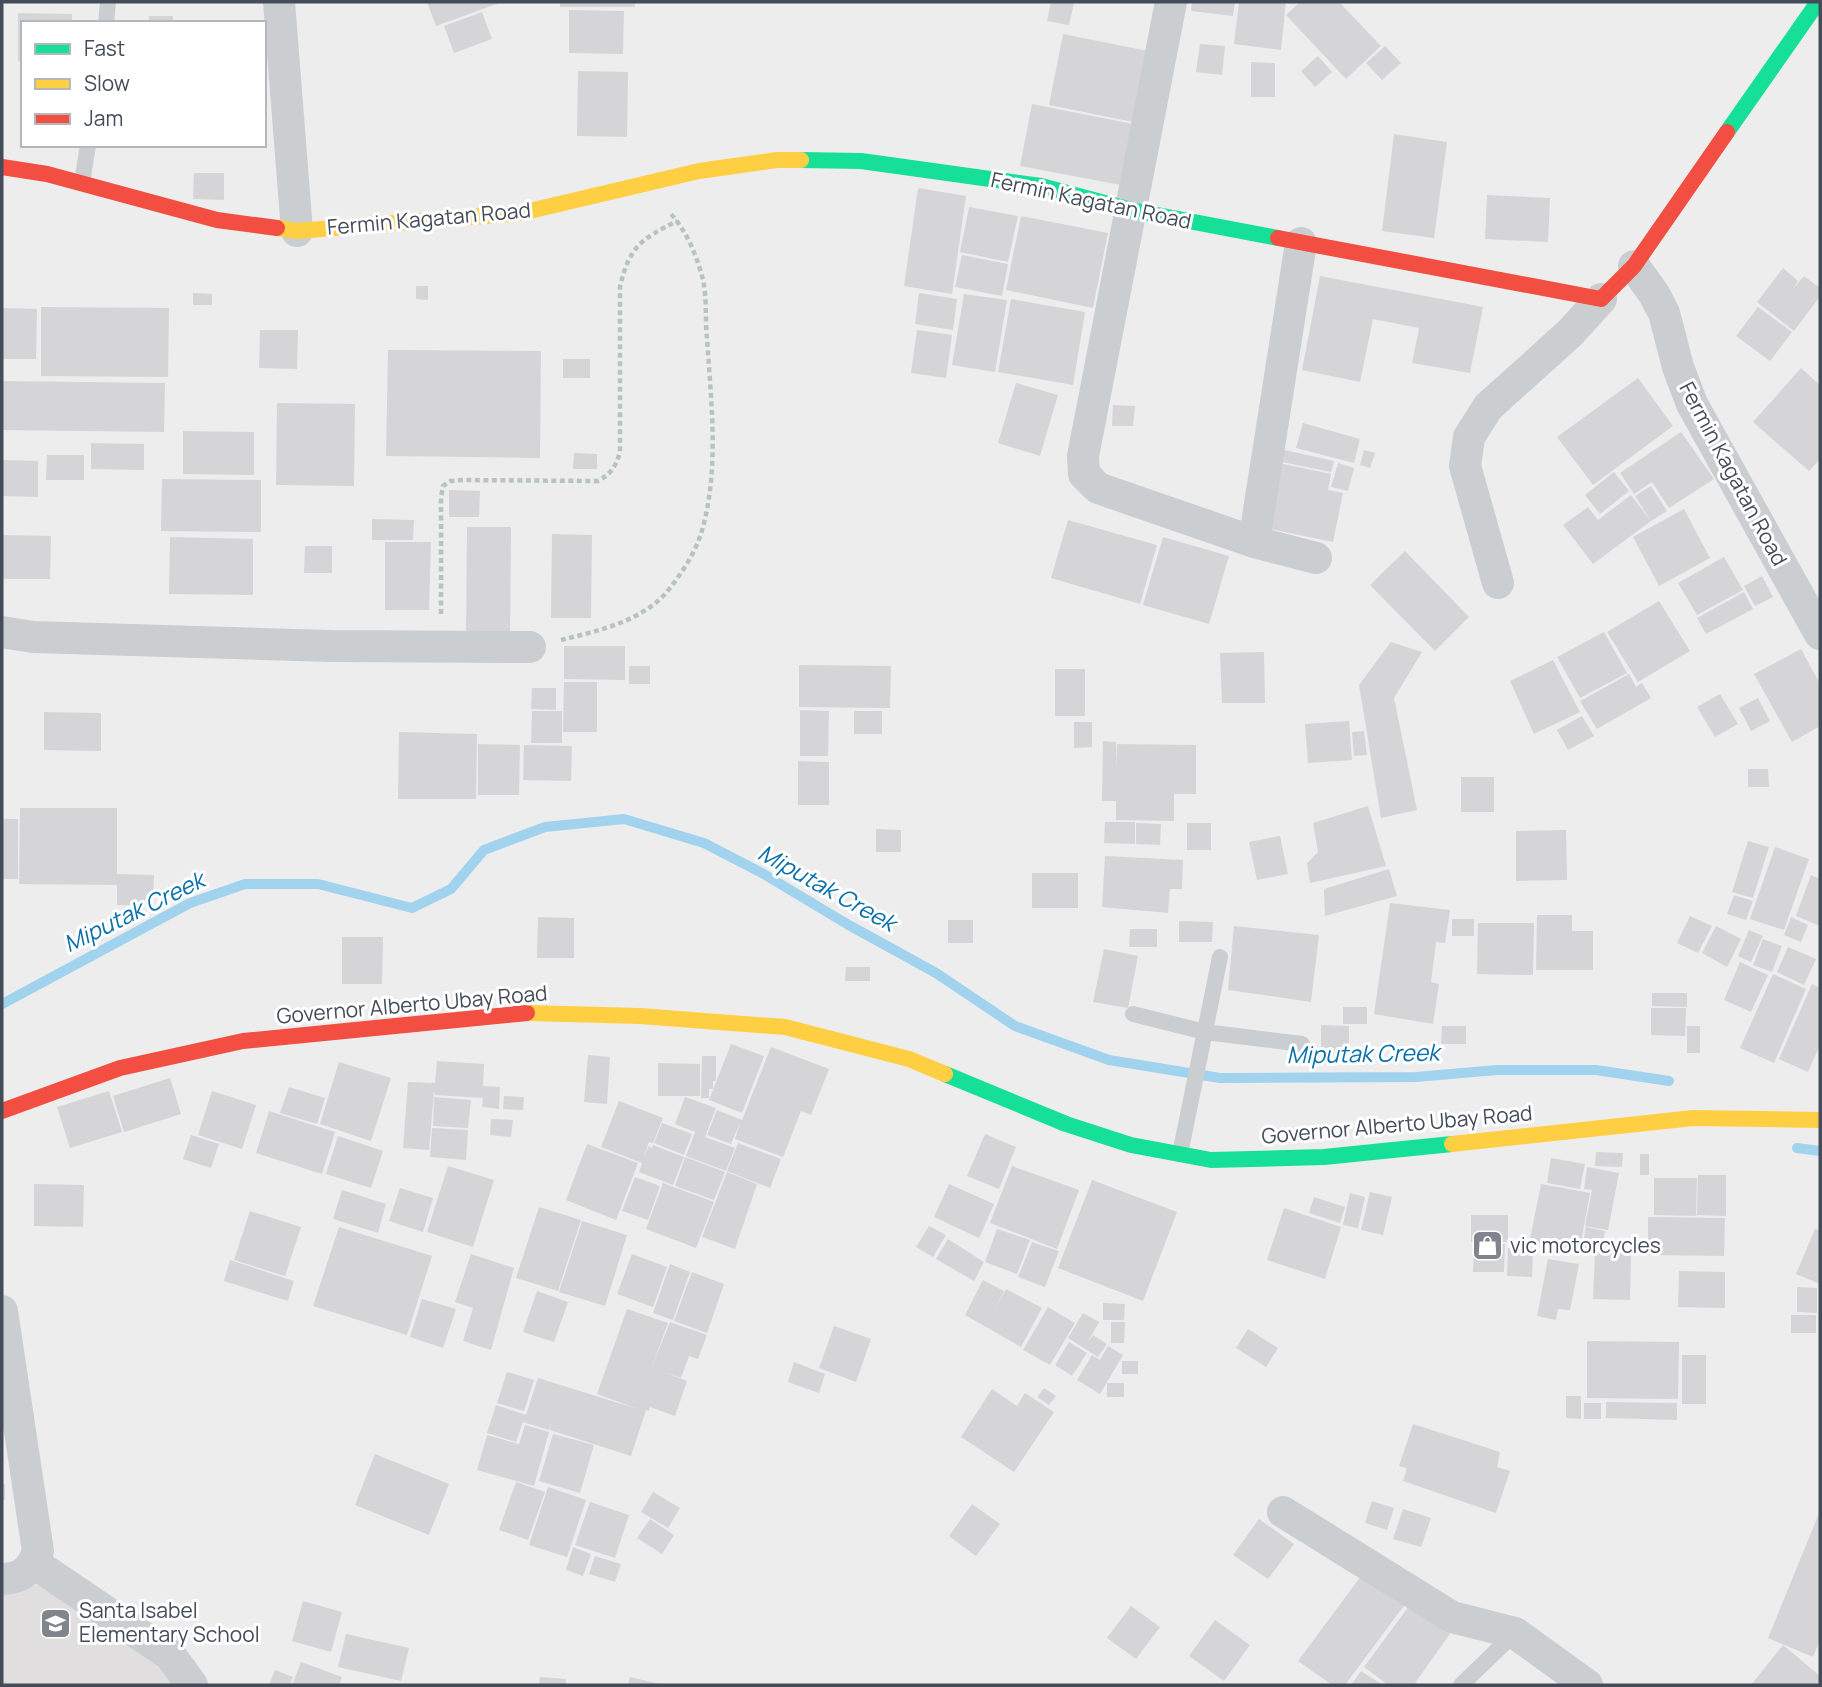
<svg xmlns="http://www.w3.org/2000/svg" width="1822" height="1687" viewBox="0 0 1822 1687" font-family="Manrope,sans-serif">
	<rect width="100%" height="100%" fill="#eeeded"/>
	<path fill="#e0dedf" d="M52 1585 164 1659 183 1685H2V1587Z"/>
	<g fill="none" stroke-linecap="round" stroke-linejoin="round">
		<path stroke="#a2d3ee" stroke-width="10" d="M2 1004 190 903 245 884H318L412 908 451 889 484 850 545 827 624 819 704 843 762 873 847 924 936 973 1015 1026 1109 1060 1220 1078 1416 1077 1497 1070H1596L1669 1081
			M1797 1148 1820 1151"/>
	</g>
	<path fill="#d5d5d7" d="M427 2H502L436 26Z
		M560 2H635V7H560Z
		M1051 2 1074 3 1069 25 1047 21Z
		M1192 2H1235L1233 16 1191 11Z
		M1239 2H1286L1281 50 1234 44Z
		M1300 2H1339L1381 46 1346 79 1286 15Z
		M569 10 624 11 623 54 569 53Z
		M482 12 492 39 454 53 444 26Z
		M18 13 72 14V23H23V61H18Z
		M149 16H173V23H149Z
		M1063 34 1148 51 1133 122 1049 105Z
		M1200 44 1225 46 1222 75 1196 72Z
		M1385 46 1401 63 1382 80 1366 63Z
		M1318 56 1332 72 1315 87 1301 71Z
		M1251 62 1275 63V97H1251Z
		M578 71 628 72 627 137 577 136Z
		M1032 104 1133 124 1121 185 1020 166Z
		M1394 134 1447 142 1434 238 1382 231Z
		M194 173H224V200L193 199Z
		M918 188 966 196 952 294 904 286Z
		M1487 195 1550 198 1548 242 1485 239Z
		M969 207 1018 216 1008 262 960 252Z
		M1021 216 1108 233 1093 308 1006 290Z
		M962 255 1008 264 1002 296 955 287Z
		M1783 268 1798 281 1793 289 1804 276 1820 288V296L1794 331 1757 302Z
		M1320 276 1483 307 1470 373 1412 363 1419 328 1373 319 1360 382 1302 370Z
		M416 286H428V300L416 299Z
		M193 293 212 294V305H193Z
		M919 293 957 299 953 330 915 324Z
		M964 294 1007 300 995 372 952 365Z
		M1011 299 1085 312 1073 385 998 372Z
		M41 307 169 308 168 377 41 376Z
		M1758 307 1792 332 1770 361 1736 336Z
		M2 308 37 309 36 359H2Z
		M260 330H298L297 369 259 368Z
		M917 330 952 335 946 378 911 373Z
		M388 350 541 351 540 458 386 456Z
		M563 359H590V378H563Z
		M1801 368 1820 385V459L1809 471 1753 422Z
		M1638 378 1673 426 1593 485 1557 437Z
		M2 381 165 383 164 432 2 430Z
		M1016 383 1058 395 1040 456 998 443Z
		M277 403 355 404 354 486 276 485Z
		M1113 405 1135 406 1133 426H1112Z
		M1303 423 1360 439 1354 463 1296 448Z
		M183 431 254 432V475L183 474Z
		M1681 432 1714 479 1669 508 1652 482 1634 494 1620 473Z
		M91 443 144 444V470L91 469Z
		M1280 449 1334 461 1331 472 1277 461Z
		M1364 450 1375 453 1370 468 1360 465Z
		M574 453 597 454V469H573Z
		M47 455H84V480H46Z
		M2 460 38 461V497L2 496Z
		M1274 462 1331 474 1328 490 1343 493 1333 542 1260 527Z
		M1338 463 1354 468 1348 491 1331 487Z
		M1614 472 1629 491 1600 514 1585 495Z
		M162 479 261 480V532L161 531Z
		M1651 486 1667 511 1651 521 1635 496Z
		M449 490 480 491 479 517H449Z
		M1631 495 1651 521 1593 564 1563 525 1588 507 1598 520Z
		M1684 509 1710 558 1659 586 1633 537Z
		M372 519 414 520 413 540H372Z
		M1068 520 1157 545 1140 604 1051 578Z
		M467 527H511L510 639H466Z
		M552 534 592 535 591 618H551Z
		M2 535 51 536 50 579H2Z
		M170 537 253 539V595L169 594Z
		M1163 537 1229 556 1209 624 1143 605Z
		M385 542H431L429 610H385Z
		M305 546H332V573H304Z
		M1405 551 1469 617 1435 651 1370 585Z
		M1724 557 1743 590 1697 615 1678 583Z
		M1762 576 1773 597 1755 606 1744 586Z
		M1744 592 1753 609 1706 634 1697 618Z
		M1659 601 1690 651 1638 682 1607 632Z
		M1604 632 1627 673 1580 698 1557 657Z
		M1391 642 1422 652 1394 698 1417 810 1381 818 1359 685Z
		M564 646H625V680L564 679Z
		M1801 649 1820 684V726L1792 742 1754 674Z
		M1264 652 1265 703H1222L1220 653Z
		M1553 660 1580 712 1534 734 1510 681Z
		M799 665 891 666 890 708 799 707Z
		M629 666H650V684H629Z
		M1055 669H1085V716H1055Z
		M1629 674 1636 687 1642 683 1651 698 1597 729 1580 701Z
		M564 682H597V732H563Z
		M532 688H556V710L531 709Z
		M1720 694 1738 724 1715 737 1697 707Z
		M1758 698 1770 721 1751 731 1739 708Z
		M800 710 829 711 828 756H800Z
		M532 711H562V743H531Z
		M854 711H882V734H854Z
		M44 712 101 713V751L44 750Z
		M1582 716 1594 736 1568 750 1557 730Z
		M1349 721 1352 760 1308 763 1305 724Z
		M1074 722H1092V747L1074 748Z
		M1364 731 1367 755 1354 756 1352 732Z
		M399 732 477 734 476 799H398Z
		M1103 741 1116 742V769L1117 744 1196 745V794H1174V821L1116 820V801H1102Z
		M478 744 520 745 519 795H478Z
		M524 745 572 746 571 781 523 780Z
		M798 761 829 762V805H798Z
		M1748 769H1768L1769 787H1748Z
		M1461 777H1494V812H1461Z
		M1368 806 1386 866 1310 883 1307 863 1318 852 1313 823Z
		M20 808H117V874L154 875 153 905H117V885L19 884Z
		M2 819H18V879H2Z
		M1105 822H1135V844L1104 843Z
		M1136 823 1161 824 1160 845 1136 844Z
		M1187 823H1211V850H1187Z
		M876 829 901 830V852H876Z
		M1566 830 1567 880 1516 881V831Z
		M1280 836 1288 874 1257 880 1249 842Z
		M1748 841 1769 847 1753 898 1732 892Z
		M1775 847 1809 859 1784 930 1750 919Z
		M1105 856 1183 860 1182 889H1170L1168 913 1102 907Z
		M1389 869 1397 896 1325 916 1324 889Z
		M1032 873H1078V908H1032Z
		M1811 875 1820 879V926L1796 916Z
		M1734 895 1753 901 1746 920 1727 914Z
		M1390 903 1450 910 1445 943 1436 942 1431 982 1439 984 1433 1024 1374 1014Z
		M1537 915H1572V931H1593V970H1536Z
		M1690 916 1712 926 1698 953 1677 943Z
		M538 917 574 918V958H537Z
		M1791 917 1808 925 1801 942 1784 935Z
		M1452 919H1474V936H1452Z
		M948 920H973V943H948Z
		M1179 921 1213 922 1212 942H1179Z
		M1478 923H1534L1533 975 1477 974Z
		M1234 926 1319 935 1311 1002 1228 990Z
		M1716 926 1741 939 1727 967 1702 953Z
		M1130 929H1157V947H1129Z
		M1749 930 1763 936 1751 962 1738 956Z
		M342 937H383L382 984H342Z
		M1763 939 1782 946 1772 972 1753 965Z
		M1788 947 1816 959 1804 985 1777 972Z
		M1104 949 1138 956 1128 1008 1093 1002Z
		M1740 962 1768 975 1751 1012 1724 1000Z
		M846 967H870V981H845Z
		M1773 974 1806 989 1774 1063 1740 1048Z
		M1812 984 1820 988V1045L1808 1072 1779 1059Z
		M1652 993H1687V1007L1652 1006Z
		M1343 1007H1367V1024H1343Z
		M1651 1008H1686L1685 1036 1651 1035Z
		M1321 1025 1349 1026V1055L1321 1054Z
		M1442 1026H1466V1044H1441Z
		M1687 1026H1700V1053H1687Z
		M731 1044 764 1056 742 1113 709 1100Z
		M771 1047 829 1069 811 1115 801 1111 783 1157 735 1139 740 1123 731 1144 707 1135 717 1110 742 1120Z
		M588 1055 610 1057 607 1104 584 1102Z
		M702 1056H716V1081H713V1089H709V1098H701Z
		M437 1061 484 1064 483 1086 500 1087 499 1109 482 1107 483 1098 435 1095 434 1091 429 1150 403 1148 408 1082 435 1083Z
		M339 1062 391 1078 371 1141 320 1124Z
		M658 1063 700 1064V1096H658Z
		M170 1078 181 1114 124 1132 113 1096Z
		M289 1087 325 1098 317 1124 280 1113Z
		M109 1091 122 1132 70 1148 57 1107Z
		M212 1091 256 1105 242 1149 198 1135Z
		M504 1096 524 1097 523 1110 503 1109Z
		M434 1097 471 1100 468 1128 433 1126Z
		M685 1097 716 1108 705 1137 735 1148 726 1171 686 1156 695 1132 675 1124Z
		M619 1101 663 1118 653 1143 649 1142 644 1156 649 1146 652 1148 653 1145 684 1157 673 1185 639 1172 642 1163 601 1147Z
		M269 1111 335 1132 322 1174 256 1153Z
		M491 1119 513 1120 511 1137 490 1135Z
		M662 1123 692 1134 684 1155 654 1143Z
		M432 1128 468 1130 466 1160 430 1157Z
		M985 1134 1016 1147 999 1189 967 1176Z
		M191 1135 219 1144 211 1168 183 1159Z
		M338 1136 383 1151 371 1188 326 1174Z
		M738 1143 781 1159 770 1188 727 1171Z
		M587 1144 638 1163 616 1220 566 1200Z
		M1596 1152 1623 1153 1622 1167 1595 1166Z
		M1640 1154H1649V1175H1640Z
		M685 1157 725 1172 714 1200 675 1186Z
		M1551 1158 1585 1164 1580 1189 1547 1183Z
		M448 1166 494 1180 473 1247 427 1232Z
		M1012 1166 1079 1190 1057 1249 990 1223Z
		M1587 1167 1619 1173 1608 1230 1585 1226 1592 1190 1584 1189Z
		M727 1172 757 1184 735 1249 702 1237Z
		M1698 1175H1726V1216L1697 1215Z
		M635 1177 660 1186 648 1220 622 1211Z
		M1654 1178H1697L1696 1216 1654 1215Z
		M1092 1180 1177 1212 1143 1301 1058 1268Z
		M663 1183 714 1202 696 1248 646 1229Z
		M34 1184 84 1185 83 1227 34 1226Z
		M949 1184 994 1204 979 1238 934 1217Z
		M1541 1184 1590 1193 1579 1253 1529 1244Z
		M400 1188 433 1198 423 1232 389 1221Z
		M342 1190 386 1204 378 1233 333 1219Z
		M1370 1192 1392 1197 1383 1235 1361 1230Z
		M1350 1193 1365 1197 1358 1228 1343 1225Z
		M1314 1197 1345 1207 1340 1223 1309 1213Z
		M539 1207 581 1220 558 1291 516 1278Z
		M1284 1208 1341 1227 1325 1279 1267 1260Z
		M250 1211 301 1227 285 1276 234 1260Z
		M1471 1215H1508V1242H1471Z
		M1648 1217 1725 1218 1724 1256 1648 1255Z
		M582 1221 627 1235 605 1306 559 1292Z
		M929 1226 946 1235 933 1257 916 1247Z
		M339 1227 432 1256 407 1335 313 1306Z
		M1586 1227 1605 1231 1601 1252 1582 1248Z
		M997 1229 1030 1240 1017 1274 985 1262Z
		M1815 1229 1820 1231V1284L1796 1274Z
		M948 1239 984 1262 974 1281 936 1259Z
		M1032 1242 1059 1251 1045 1287 1018 1277Z
		M1474 1243 1505 1244 1504 1272H1473Z
		M1508 1248 1533 1249 1532 1277 1507 1276Z
		M1595 1252 1631 1253 1630 1300 1593 1299Z
		M471 1254 514 1268 491 1350 463 1341 473 1308 455 1302Z
		M632 1254 667 1267 653 1307 617 1294Z
		M1548 1259 1579 1264 1570 1310 1558 1309 1556 1320 1537 1316Z
		M230 1260 294 1281 288 1301 224 1281Z
		M670 1264 690 1272 673 1320 653 1313Z
		M1679 1271 1725 1272V1308L1678 1307Z
		M692 1272 724 1284 707 1333 674 1321Z
		M983 1280 1004 1291 995 1309 1006 1289 1042 1308 1021 1347 965 1315Z
		M1797 1287 1817 1288V1313L1797 1312Z
		M537 1291 568 1302 554 1342 523 1332Z
		M422 1299 456 1309 443 1348 410 1337Z
		M1103 1303 1125 1304 1124 1320H1103Z
		M1048 1307 1075 1323 1050 1365 1023 1350Z
		M627 1309 668 1323 651 1369 670 1322 707 1335 698 1359 689 1356 681 1378 663 1372 687 1381 675 1416 650 1407 649 1411 646 1410 631 1456 550 1430 551 1422 549 1430 523 1422 516 1442 487 1433 496 1405 526 1415 538 1378 638 1409 597 1394Z
		M1083 1313 1099 1322 1088 1342 1093 1335 1107 1344 1098 1357 1068 1338Z
		M1791 1315H1816V1333H1791Z
		M1111 1322H1125L1124 1343H1111Z
		M834 1326 871 1339 856 1382 819 1368Z
		M1248 1329 1278 1348 1266 1367 1236 1348Z
		M1587 1341 1679 1342 1678 1399 1587 1398Z
		M1069 1342 1087 1353 1072 1376 1055 1365Z
		M1108 1346 1123 1355 1100 1394 1077 1380 1092 1355 1100 1360Z
		M1682 1355H1706V1404H1682Z
		M1122 1361H1138V1374H1122Z
		M794 1362 825 1374 819 1393 788 1382Z
		M507 1372 534 1380 524 1411 497 1403Z
		M1107 1383H1124V1397H1107Z
		M1044 1388 1056 1396 1049 1405 1037 1397Z
		M992 1389 1017 1406 1025 1393 1054 1412 1014 1472 961 1437Z
		M1566 1396H1581V1419L1566 1418Z
		M1606 1402 1677 1403V1420L1606 1418Z
		M1584 1403H1601V1419H1584Z
		M1413 1424 1500 1452 1497 1467 1510 1471 1496 1513 1403 1481 1407 1468 1399 1466Z
		M525 1425 549 1432 534 1486 477 1470 487 1435 519 1444Z
		M553 1434 594 1445 580 1493 539 1481Z
		M375 1454 449 1484 429 1535 355 1505Z
		M516 1482 545 1492 528 1540 499 1530Z
		M2 1484H5V1500H2Z
		M548 1487 586 1500 567 1557 529 1545Z
		M653 1492 680 1508 668 1528 641 1512Z
		M1372 1501 1394 1508 1387 1530 1365 1523Z
		M590 1502 629 1515 615 1558 575 1545Z
		M972 1504 1000 1524 976 1556 949 1536Z
		M1403 1509 1431 1518 1421 1547 1393 1539Z
		M1820 1511V1640L1813 1657 1768 1638Z
		M650 1519 674 1535 662 1554 637 1538Z
		M1259 1519 1294 1544 1268 1579 1233 1555Z
		M573 1547 591 1554 583 1576 566 1570Z
		M595 1556 621 1564 615 1582 589 1574Z
		M1364 1572 1406 1603 1345 1685H1332L1298 1661Z
		M303 1601 342 1612 331 1652 292 1641Z
		M1412 1602 1452 1631 1415 1683 1419 1685H1388L1364 1667Z
		M1131 1606 1160 1627 1136 1659 1107 1638Z
		M1215 1620 1250 1645 1224 1681 1189 1656Z
		M346 1634 409 1648 401 1681 338 1667Z
		M1783 1645 1820 1676V1685H1751Z
		M301 1662 342 1677 339 1685H292Z
		M275 1670 293 1677 290 1685H269Z
		M1361 1671 1383 1685H1351Z
		M540 1677 566 1679V1685H539Z
		M630 1677 660 1684V1685H628Z"/>
	<g fill="none" stroke-linecap="round" stroke-linejoin="round">
		<path stroke="#b7c3c2" stroke-width="4.5" stroke-dasharray="5 3.5" stroke-linecap="butt" d="M441 614V498L443 486 451 481 462 480 598 481C611 474 616 466 620 452V287C629 247 641 239 677 221
			M561 640C597 631 640 622 666 593 680 576 694 555 701 534 720 471 711 402 707 338 705 319 707 298 703 280 697 256 687 232 671 214"/>
		<path stroke="#cbced1" stroke-width="16" d="M106 23 108 2
			M82 183 88 145
			M1133 1014 1205 1032 1302 1044
			M1180 1154 1220 957
			M1461 1685 1515 1633"/>
		<path stroke="#cbced1" stroke-width="32" d="M279 2 297 231
			M1171 2 1083 456 1084 474 1098 488 1254 542 1316 558
			M1634 266 1654 294 1664 313 1678 367 1692 404 1820 634
			M1254 542 1301 243
			M1498 583 1465 466 1469 437 1488 407 1570 333 1601 299
			M2 632 33 637 331 646 530 647
			M2 1311 38 1551C32 1570 21 1579 2 1579
			M1283 1512 1452 1617 1515 1633 1587 1685
			M34 1563 170 1655 192 1685"/>
		<path stroke="#16e098" stroke-width="16" d="M1727 132 1818 2
			M801 160 861 161 1041 186 1131 210 1278 238
			M945 1074 1066 1124 1131 1145 1211 1160 1324 1157 1452 1144"/>
		<path stroke="#ffcf43" stroke-width="16" d="M277 228 297 231 521 213 699 171 777 160H801
			M527 1013 640 1016 785 1027 909 1059 945 1074
			M1452 1144 1693 1118 1820 1120"/>
		<path stroke="#f24e42" stroke-width="16" d="M2 167 47 174 217 220 277 228
			M1278 238 1601 299 1634 266 1727 132
			M2 1111 120 1068 243 1041 527 1013"/>
	</g>
	<defs>
		<symbol id="shop-square" viewBox="-11 -11 22 22"><rect x="-9" y="-9" width="18" height="18" rx="4" fill="#80848d" stroke="#fff"/><path d="M-5-2.5h2.3a2.7 3.5 0 0 1 5.4 0H5L5.5 6h-11ZM-1.5-2.5h3a1.5 2.3 0 0 0-3 0Z" fill="#fff"/></symbol>
		<symbol id="school-square" viewBox="-11 -11 22 22"><rect x="-9" y="-9" width="18" height="18" rx="4" fill="#80848d" stroke="#fff"/><path d="M0-5L7-2L0 1L-7-2ZM-4 1L0 2.5L4 1V4Q0 6-4 4Z" fill="#fff"/></symbol>
	</defs>
	<g fill-rule="evenodd">
		<use href="#shop-square" x="1470" y="1228" width="35" height="35"/>
		<use href="#school-square" x="38" y="1606" width="35" height="35"/>
	</g>
	<g text-anchor="middle" stroke-width="6" stroke-linejoin="round" paint-order="stroke">
		<g font-size="21" fill="#444c5a" stroke="#fff">
			<text transform="translate(1091 201) rotate(12)" y="7">Fermin Kagatan Road</text>
			<text transform="translate(429 219) rotate(-5)" y="7">Fermin Kagatan Road</text>
			<text transform="translate(1733 474) rotate(62)" y="7">Fermin Kagatan Road</text>
			<text transform="translate(412 1005) rotate(-5)" y="7">Governor Alberto Ubay Road</text>
			<text transform="translate(1397 1125) rotate(-5)" y="7">Governor Alberto Ubay Road</text>
		</g>
		<g font-size="21" fill="#444c5a" stroke="#fff" text-anchor="start">
			<text x="1510" y="1253">vic motorcycles</text>
			<text x="79" y="1618">Santa Isabel<tspan x="79" dy="24">Elementary School</tspan></text>
		</g>
		<g font-size="23" font-style="italic" fill="#076faa" stroke="#fff">
			<text transform="translate(827 888) rotate(29)" y="8">Miputak Creek</text>
			<text transform="translate(134 912) rotate(-26)" y="8">Miputak Creek</text>
			<text transform="translate(1363 1054) rotate(-1)" y="8">Miputak Creek</text>
		</g>
	</g>
	<rect width="1822" height="1687" fill="none" stroke="#444c5a" stroke-width="7"/>
	<rect x="21" y="21" width="245" height="126" fill="#ffffff" stroke="#b4b7bd" stroke-width="2"/>
	<rect x="35" y="44" width="35" height="10" fill="#16e098" stroke="#b4b7bd" stroke-width="2"/>
	<text x="84" y="56" font-size="21" fill="#444c5a">Fast</text>
	<rect x="35" y="79" width="35" height="10" fill="#ffcf43" stroke="#b4b7bd" stroke-width="2"/>
	<text x="84" y="91" font-size="21" fill="#444c5a">Slow</text>
	<rect x="35" y="114" width="35" height="10" fill="#f24e42" stroke="#b4b7bd" stroke-width="2"/>
	<text x="84" y="126" font-size="21" fill="#444c5a">Jam</text>
</svg>
